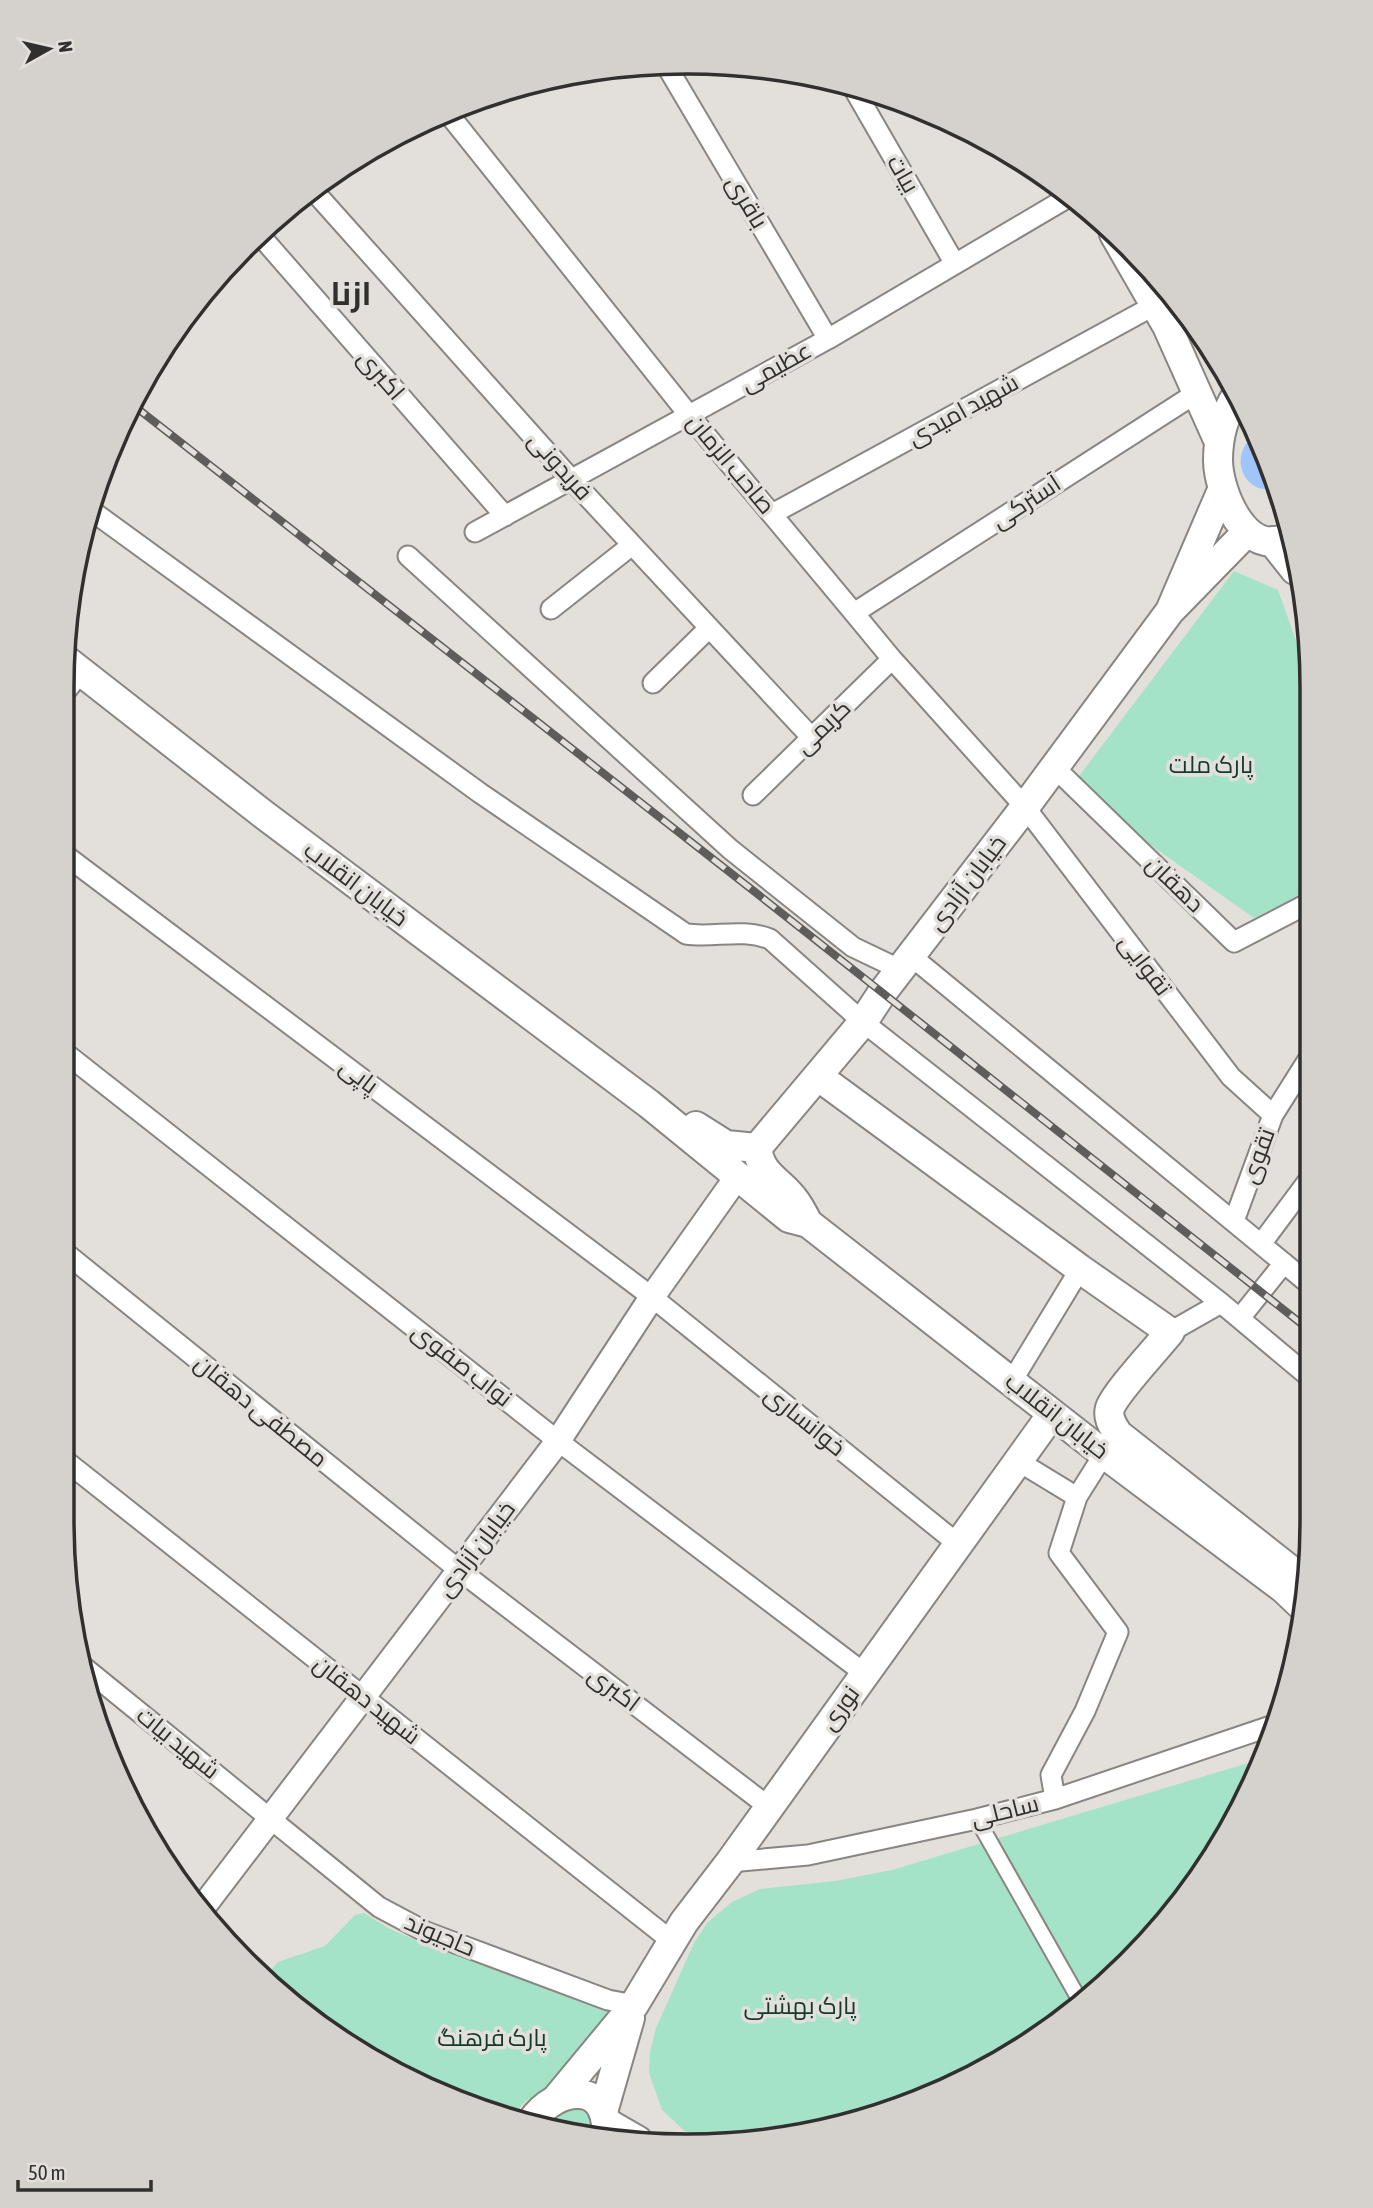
<svg xmlns="http://www.w3.org/2000/svg" width="1373" height="2208" viewBox="0 0 1373 2208" font-family="'Asap Condensed',Cairo,sans-serif">
	<rect width="100%" height="100%" fill="#e3e0db"/>
	<path fill="#a4e3c7" d="M1234 571 1278 590 1310 680 1309 892 1254 918 1070 788Z
		M1265 1758 1183 1902 1034 2041 887 2114 719 2141 690 2136 662 2110 649 2073 650 2052 656 2028 694 1943 707 1923 732 1902 760 1889 835 1881 892 1870Z
		M364 1913 388 1928 436 1949 487 1962 614 2011C595 2035 577 2063 555 2085 542 2098 519 2094 517 2119L486 2114 339 2041 267 1974 278 1962 325 1946 355 1915Z
		M575 2108 588 2114 592 2131 548 2124 564 2111Z"/>
	<path fill="#9fc5fa" d="M1256 435 1279 486V487C1245 500 1225 454 1256 435Z"/>
	<g fill="none" stroke-linecap="round" stroke-linejoin="round">
		<defs>
			<path id="pedestrian" d="M977 1819 1079 1999"/>
			<path id="minor" d="M666 65 828 339
				M851 84 955 264
				M447 112 689 415 854 613 892 659 1025 807 1231 1077 1273 1115
				M312 189 571 479 812 738
				M258 233 505 516
				M92 511 480 793 686 934C715 938 742 928 770 939L863 1022 1221 1303
				M772 514 1155 305
				M475 532 828 339 1072 195
				M408 556 730 849 853 947 901 970
				M551 609 632 545
				M854 613 1198 392
				M653 683 709 628
				M1055 768 1234 942 1309 903
				M753 795 892 659
				M65 855 652 1297 958 1544
				M911 956 1308 1283
				M64 1052 558 1441 864 1673
				M1234 1221 1273 1115 1309 1058
				M1261 1244 1308 1181
				M63 1251 459 1570 769 1807
				M1240 1318 1284 1263
				M1170 1332 1221 1303 1307 1375
				M1012 1381 1080 1269
				M62 1458 673 1942
				M1018 1461 1077 1497
				M85 1668 379 1907 426 1932 608 2000 634 2005
				M1055 1799 1051 1775 1085 1711 1118 1632 1059 1553 1077 1497 1104 1454
				M730 1862 808 1855 977 1819 1055 1799 1274 1725"/>
			<path id="tertiary" d="M66 687 79 670
				M200 1911 558 1441 652 1297 737 1177
				M606 2120 639 2139"/>
			<path id="secondary" d="M1114 234 1167 326 1219 442
				M1237 394C1224 415 1218 436 1218 460 1218 492 1247 562 1289 536
				M1222 490 1170 611 1247 532
				M1272 541 1295 570
				M66 660 263 814 649 1104 789 1218 808 1223
				M819 1077 1080 1269 1170 1332C1158 1347 1115 1393 1110 1408 1107 1418 1113 1426 1118 1434L1307 1583
				M696 1126 726 1145 757 1148
				M757 1148C761 1175 778 1179 793 1198 799 1205 804 1215 808 1223L1104 1454 1284 1589 1305 1609
				M757 1148 863 1022 882 993 1025 807 1170 611
				M557 2098 634 2005 684 1922 730 1862 1052 1414
				M603 2112 630 2018
				M532 2121C555 2087 609 2079 606 2134"/>
		</defs>
		<use href="#pedestrian" stroke="#898582" stroke-width="18"/>
		<use href="#minor" stroke="#898582" stroke-width="23"/>
		<use href="#tertiary" stroke="#898582" stroke-width="28"/>
		<use href="#secondary" stroke="#898582" stroke-width="32"/>
		<use href="#pedestrian" stroke="#fff" stroke-width="14"/>
		<use href="#minor" stroke="#fff" stroke-width="19"/>
		<use href="#tertiary" stroke="#fff" stroke-width="24"/>
		<use href="#secondary" stroke="#fff" stroke-width="28"/>
		<defs>
			<path id="rail" d="M133 405 755 892 1308 1329"/>
		</defs>
		<use href="#rail" stroke="#5f5d5b" stroke-width="8"/>
		<use href="#rail" stroke="#e3e0db" stroke-width="5" stroke-dasharray="16" stroke-linecap="butt"/>
	</g>
	<g text-anchor="middle" stroke-width="7" stroke-linejoin="round" paint-order="stroke">
		<g font-size="24" fill="#32302f" stroke="#e3e0db">
			<text transform="translate(903 174) rotate(60)" y="8">بیات</text>
			<text transform="translate(747 202) rotate(59)" y="8">باقری</text>
			<text transform="translate(776 367) rotate(-29)" y="8">عظیمی</text>
			<text transform="translate(381 375) rotate(49)" y="8">اکبری</text>
			<text transform="translate(963 410) rotate(-29)" y="8">شهید امیدی</text>
			<text transform="translate(731 464) rotate(50)" y="8">صاحب الزمان</text>
			<text transform="translate(560 466) rotate(48)" y="8">فریدونی</text>
			<text transform="translate(1026 502) rotate(-33)" y="8">آسترکی</text>
			<text transform="translate(823 727) rotate(-44)" y="8">کریمی</text>
			<text transform="translate(967 883) rotate(-53)" y="8">خیابان آزادی</text>
			<text transform="translate(356 884) rotate(37)" y="8">خیابان انقلاب</text>
			<text transform="translate(1175 884) rotate(44)" y="8">دهقان</text>
			<text transform="translate(1145 965) rotate(53)" y="8">تقوایی</text>
			<text transform="translate(359 1076) rotate(37)" y="8">پاپی</text>
			<text transform="translate(1258 1156) rotate(-70)" y="8">تقوی</text>
			<text transform="translate(462 1365) rotate(38)" y="8">نواب صفوی</text>
			<text transform="translate(261 1411) rotate(39)" y="8">مصطفی دهقان</text>
			<text transform="translate(1057 1416) rotate(38)" y="8">خیابان انقلاب</text>
			<text transform="translate(805 1421) rotate(39)" y="8">خوانساری</text>
			<text transform="translate(476 1549) rotate(-53)" y="8">خیابان آزادی</text>
			<text transform="translate(614 1689) rotate(37)" y="8">اکبری</text>
			<text transform="translate(367 1700) rotate(38)" y="8">شهید دهقان</text>
			<text transform="translate(840 1708) rotate(-54)" y="8">نوری</text>
			<text transform="translate(178 1743) rotate(39)" y="8">شهید بیات</text>
			<text transform="translate(1005 1811) rotate(-14)" y="8">ساحلی</text>
			<text transform="translate(440 1935) rotate(23)" y="8">حاجیوند</text>
		</g>
		<g font-size="24" fill="#113b2b" stroke="#e3e0db">
			<text x="1211" y="773">پارک ملت</text>
			<text x="800" y="2014">پارک بهشتی</text>
			<text x="492" y="2046">پارک فرهنگ</text>
		</g>
		<g font-size="32" font-weight="bold" fill="#32302f" stroke="#e3e0db">
			<text x="351" y="305">ازنا</text>
		</g>
	</g>
	<path d="M0 0H1373V2208H0ZM687 74H687A613 613 0 0 1 1300 687V1521A613 613 0 0 1 687 2134H687A613 613 0 0 1 74 1521V687A613 613 0 0 1 687 74Z" fill="#d5d2cd" fill-rule="evenodd"/>
	<path fill="none" stroke="#32302f" stroke-width="3.5" d="M687 74H687A613 613 0 0 1 1300 687V1521A613 613 0 0 1 687 2134H687A613 613 0 0 1 74 1521V687A613 613 0 0 1 687 74Z"/>
	<g transform="translate(49 49) rotate(82)" stroke="#e3e0db" stroke-width="5" paint-order="stroke">
	<path d="M0-5L12 26L0 18L-12 26Z" fill="#32302f"/>
	<text y="-10" font-size="19" font-weight="bold" text-anchor="middle" fill="#32302f">N</text>
	</g>
	<path d="M18 2180v10h133v-10" fill="none" stroke="#32302f" stroke-width="3.5"/>
	<text x="28" y="2180" font-size="21" fill="#32302f" stroke="#e3e0db" stroke-width="5" paint-order="stroke">50 m</text>
</svg>
